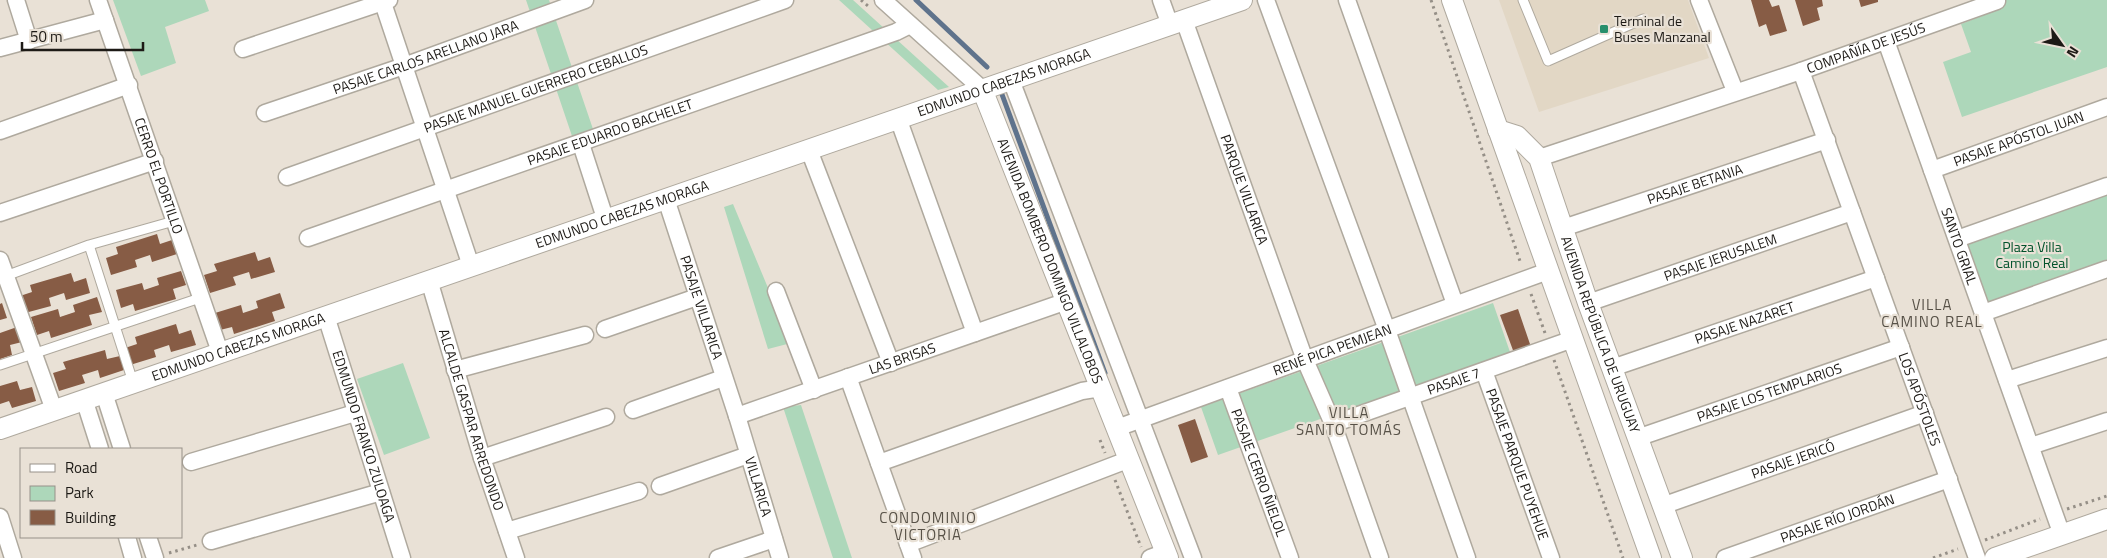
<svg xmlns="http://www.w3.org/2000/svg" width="2107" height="558" viewBox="0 0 2107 558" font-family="'Titillium Web',sans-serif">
	<rect width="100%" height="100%" fill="#e9e1d6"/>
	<path fill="#e2d7c5" d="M1499 0H1688L1709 58 1539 112Z"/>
	<path fill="#add7ba" d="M113 0H205L209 11 165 27 176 63 141 76Z
		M526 0H549L594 132 573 139Z
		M839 0H853L949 87 938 90Z
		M1977 0H2107V67L1962 117 1943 62 1971 52 1961 24 1982 16Z
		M2107 191V267L1986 310 1962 242Z
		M733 204 791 343 768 349 724 207Z
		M1493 303 1510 352 1218 455 1201 407Z
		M403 363 430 438 384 455 357 379Z
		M801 405 852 558H833L783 407Z"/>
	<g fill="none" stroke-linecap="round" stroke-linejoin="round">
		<path stroke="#5f738c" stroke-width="5" d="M916 0 987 67
			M1000 89 1105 373"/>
	</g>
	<path fill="#875c45" d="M1751 0H1769L1772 7 1779 5 1787 31 1770 36 1766 24 1759 27Z
		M1795 0H1822L1823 6 1817 8 1820 20 1803 26Z
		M1859 0H1878V2L1861 7Z
		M157 234 160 244 172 240 177 254 152 262 150 255 135 260 137 267 111 275 106 258 118 254 116 247Z
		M255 252 258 261 270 257 275 272 251 279 249 272 233 277 236 285 210 293 204 275 217 271 214 264Z
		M181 271 186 285 173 289 176 299 135 311 133 304 121 308 116 290 142 283 144 290 159 285 157 278Z
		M71 273 74 282 86 278 90 293 66 300 64 293 49 298 51 306 25 313 20 296 32 292 30 285Z
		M280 293 285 308 272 312 275 321 234 334 232 327 220 330 215 313 241 305 243 313 258 308 256 301Z
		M97 297 102 312 89 315 92 325 51 338 49 331 37 335 31 317 58 309 60 317 75 312 73 305Z
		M2 303 7 318 0 320V304Z
		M1518 309 1531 347 1514 353 1500 315Z
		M176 324 179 334 191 330 196 345 171 352 169 345 154 350 156 357 130 365 125 348 137 344 135 337Z
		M17 327 22 342 10 345 12 355 0 359V333Z
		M105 350 107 359 120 356 124 370 100 378 98 370 82 375 85 383 59 391 53 373 66 369 63 362Z
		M17 381 20 390 32 387 36 401 12 408 9 401 0 404V386Z
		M1195 419 1208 457 1191 463 1178 425Z"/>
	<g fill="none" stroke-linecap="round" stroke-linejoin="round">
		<defs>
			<path id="service" d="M1523 0 1548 61 1643 19
				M89 245 133 382
				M3 277 89 245 174 221
				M0 365 200 298"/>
			<g id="minor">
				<path d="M16 0 29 41"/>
				<path id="s1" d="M98 0 220 352"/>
				<path d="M382 0 471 266"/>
				<path d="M883 0 982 89"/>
				<path d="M1161 0 1170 25"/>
				<path d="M1266 0 1387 330 1467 558"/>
				<path d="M1347 0 1455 304"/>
				<path d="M1699 0 1735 91"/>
				<path id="s2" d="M1184 20 1305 360 1333 424 1380 558"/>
				<path id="s3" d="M1886 41 2062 535"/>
				<path d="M0 48 105 20"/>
				<path d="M243 49 389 0"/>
				<path id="s4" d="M1801 71 1977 558"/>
				<path d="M1011 80 1193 558"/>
				<path id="s5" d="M265 113 404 66 585 0"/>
				<path d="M898 118 975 333"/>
				<path d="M0 131 129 85"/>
				<path d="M581 144 605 218"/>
				<path d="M809 150 891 363"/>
				<path id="s6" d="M1539 158 1801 71 1997 1"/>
				<path id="s7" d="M1932 170 2107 107"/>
				<path id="s8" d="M287 177 785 0"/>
				<path id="s9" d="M666 199 737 416 780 558"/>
				<path d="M0 213 155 161"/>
				<path id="s10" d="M1563 228 1827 140"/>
				<path id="s11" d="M308 238 896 32 910 25"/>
				<path d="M1957 239 2107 186"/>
				<path d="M0 260 54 410"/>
				<path id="s12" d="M429 280 482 458 516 558"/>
				<path d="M776 291 814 390"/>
				<path id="s13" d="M1588 303 1852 212"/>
				<path d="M1983 313 2107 269"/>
				<path id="s14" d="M326 316 402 558"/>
				<path d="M605 329 697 297"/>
				<path id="s15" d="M1612 368 1876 278"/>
				<path d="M455 370 585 335"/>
				<path id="s16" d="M1484 371 1551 558"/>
				<path d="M848 377 913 558"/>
				<path d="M2007 380 2107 348"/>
				<path id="s17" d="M1228 388 1290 558"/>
				<path d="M104 393 122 449"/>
				<path d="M84 399 100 449"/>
				<path d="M633 410 723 378"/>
				<path id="s18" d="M737 416 1067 301"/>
				<path id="s19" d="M1333 424 1573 339"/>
				<path id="s20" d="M1117 428 1548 271"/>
				<path id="s21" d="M1637 438 1901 347"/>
				<path d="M2031 446 2107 421"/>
				<path d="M482 458 606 417"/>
				<path d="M191 462 355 413"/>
				<path d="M879 463 1082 391 1101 388"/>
				<path d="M660 486 748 455"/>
				<path id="s22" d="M1662 506 1925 413"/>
				<path d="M0 517 13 558"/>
				<path d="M507 531 639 491"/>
				<path d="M127 537 133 558"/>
				<path d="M148 537 155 558"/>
				<path d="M211 541 381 492"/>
				<path d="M908 544 1130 459"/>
				<path d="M718 558 774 539"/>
				<path d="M1150 558 1166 552"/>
				<path id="s23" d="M1725 558 1949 479"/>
			</g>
			<g id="tertiary">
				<path d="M1452 0 1651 558"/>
				<path id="s24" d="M982 89 1168 558"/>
				<path id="s25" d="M1498 130 1517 136 1539 158 1588 303 1682 558"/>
				<path id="s26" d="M0 429 1242 0"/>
				<path d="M1995 558 2107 519"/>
			</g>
		</defs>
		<use href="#service" stroke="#afa99e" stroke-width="11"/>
		<use href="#minor" stroke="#afa99e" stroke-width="19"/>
		<use href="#tertiary" stroke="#afa99e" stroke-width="22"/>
		<path stroke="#958f87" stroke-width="3" stroke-dasharray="2.5 4" stroke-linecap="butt" d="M861 0 868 6
			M1431 0 1521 264
			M1531 294 1545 333
			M1554 360 1623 558
			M1100 440 1105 453
			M1115 480 1141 547
			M2067 509 2107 496
			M1985 540 2040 519
			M169 553 197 545
			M1933 558 1958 549"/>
		<use href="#service" stroke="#fff" stroke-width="9"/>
		<use href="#minor" stroke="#fff" stroke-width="16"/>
		<use href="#tertiary" stroke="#fff" stroke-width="20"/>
	</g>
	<rect fill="#278f6c" stroke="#e9e1d6" stroke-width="2" x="1599" y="24" width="10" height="10" rx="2.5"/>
	<g text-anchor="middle" stroke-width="4.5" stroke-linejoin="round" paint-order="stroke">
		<g font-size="14" fill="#1d1a16" stroke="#e9e1d6" text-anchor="start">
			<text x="1614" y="26">Terminal de<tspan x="1614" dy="16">Buses Manzanal</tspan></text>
		</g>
		<g font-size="14" fill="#1d1a16" stroke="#e9e1d6">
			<text dy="5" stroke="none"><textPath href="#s6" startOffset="345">COMPAÑÍA DE JESÚS</textPath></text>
			<text dy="5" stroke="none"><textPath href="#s5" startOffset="170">PASAJE CARLOS ARELLANO JARA</textPath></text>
			<text dy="5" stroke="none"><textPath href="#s26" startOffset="1062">EDMUNDO CABEZAS MORAGA</textPath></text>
			<text dy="5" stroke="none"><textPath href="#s8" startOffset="264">PASAJE MANUEL GUERRERO CEBALLOS</textPath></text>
			<text dy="5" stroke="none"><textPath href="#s11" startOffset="320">PASAJE EDUARDO BACHELET</textPath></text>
			<text dy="5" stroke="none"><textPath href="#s7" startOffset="92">PASAJE APÓSTOL JUAN</textPath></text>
			<text dy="5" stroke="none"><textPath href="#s1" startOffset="186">CERRO EL PORTILLO</textPath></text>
			<text dy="5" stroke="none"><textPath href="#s10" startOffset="139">PASAJE BETANIA</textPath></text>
			<text dy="5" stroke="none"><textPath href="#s2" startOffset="180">PARQUE VILLARICA</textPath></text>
			<text dy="5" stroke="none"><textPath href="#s26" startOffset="658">EDMUNDO CABEZAS MORAGA</textPath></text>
			<text dy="5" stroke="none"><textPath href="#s3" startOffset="218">SANTO GRIAL</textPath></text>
			<text dy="5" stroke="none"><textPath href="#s13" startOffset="140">PASAJE JERUSALEM</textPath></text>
			<text dy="5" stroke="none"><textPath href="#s24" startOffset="185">AVENIDA BOMBERO DOMINGO VILLALOBOS</textPath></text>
			<text dy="5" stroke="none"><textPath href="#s9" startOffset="114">PASAJE VILLARICA</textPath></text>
			<text dy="5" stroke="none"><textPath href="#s15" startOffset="140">PASAJE NAZARET</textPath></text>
			<text dy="5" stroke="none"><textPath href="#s25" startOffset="238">AVENIDA REPÚBLICA DE URUGUAY</textPath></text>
			<text dy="5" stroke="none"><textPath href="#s26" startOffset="252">EDMUNDO CABEZAS MORAGA</textPath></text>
			<text dy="5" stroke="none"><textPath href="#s20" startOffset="229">RENÉ PICA PEMJEAN</textPath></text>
			<text dy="5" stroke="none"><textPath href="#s18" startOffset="175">LAS BRISAS</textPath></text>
			<text dy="5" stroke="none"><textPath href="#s19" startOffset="128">PASAJE 7</textPath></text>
			<text dy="5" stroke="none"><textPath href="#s21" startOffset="140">PASAJE LOS TEMPLARIOS</textPath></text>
			<text dy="5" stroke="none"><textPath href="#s4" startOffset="349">LOS APÓSTOLES</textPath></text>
			<text dy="5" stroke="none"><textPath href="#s12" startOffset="146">ALCALDE GASPAR ARREDONDO</textPath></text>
			<text dy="5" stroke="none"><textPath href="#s14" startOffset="126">EDMUNDO FRANCO ZULOAGA</textPath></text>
			<text dy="5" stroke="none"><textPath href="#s22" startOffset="139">PASAJE JERICÓ</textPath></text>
			<text dy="5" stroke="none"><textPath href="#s16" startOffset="99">PASAJE PARQUE PUYEHUE</textPath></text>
			<text dy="5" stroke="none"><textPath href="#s17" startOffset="90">PASAJE CERRO ÑIELOL</textPath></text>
			<text dy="5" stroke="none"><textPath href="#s9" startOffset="302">VILLARICA</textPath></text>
			<text dy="5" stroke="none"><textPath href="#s23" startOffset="119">PASAJE RÍO JORDÁN</textPath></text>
		</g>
		<g font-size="14" fill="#01522b" stroke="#e9e1d6">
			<text x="2032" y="252">Plaza Villa<tspan x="2032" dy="16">Camino Real</tspan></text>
		</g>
		<g font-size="15" letter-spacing="1" fill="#585248" stroke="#e9e1d6">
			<text x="1932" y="310">VILLA<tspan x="1932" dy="17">CAMINO REAL</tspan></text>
			<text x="1349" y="418">VILLA<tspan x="1349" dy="17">SANTO TOMÁS</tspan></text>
			<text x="928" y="523">CONDOMINIO<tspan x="928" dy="17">VICTORIA</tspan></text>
		</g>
	</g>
	<rect x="20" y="448" width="162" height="90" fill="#e9e1d6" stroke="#979189"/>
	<rect x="30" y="464" width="25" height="8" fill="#ffffff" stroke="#979189"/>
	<text x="65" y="473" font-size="15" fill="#1d1a16">Road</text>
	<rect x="30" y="486" width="25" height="15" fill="#add7ba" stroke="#979189"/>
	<text x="65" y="498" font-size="15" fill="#1d1a16">Park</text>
	<rect x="30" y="510" width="25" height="15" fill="#875c45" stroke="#979189"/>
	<text x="65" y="523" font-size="15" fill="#1d1a16">Building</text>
	<g transform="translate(2062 45) rotate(123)" stroke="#e9e1d6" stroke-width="4" paint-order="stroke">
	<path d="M0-4L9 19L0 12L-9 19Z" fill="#1d1a16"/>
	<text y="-8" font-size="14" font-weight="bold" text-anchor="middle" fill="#1d1a16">N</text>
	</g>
	<path d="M22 42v8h121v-8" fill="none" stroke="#1d1a16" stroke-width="2.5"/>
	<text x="30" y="42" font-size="15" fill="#1d1a16" stroke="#e9e1d6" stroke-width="4" paint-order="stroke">50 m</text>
</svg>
